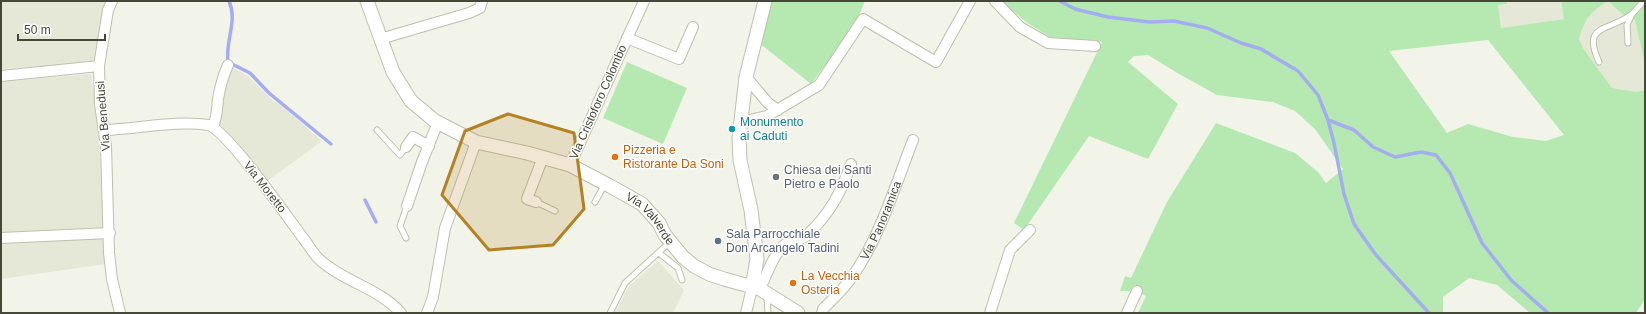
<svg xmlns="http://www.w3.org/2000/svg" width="1646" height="314" viewBox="0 0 1646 314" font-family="Arial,sans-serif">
	<rect width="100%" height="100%" fill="#f2f4e9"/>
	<path fill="#e5e8d7" d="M1 1H106L93 63 1 69Z
		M1507 1H1561L1564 19 1501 28 1498 5 1507 4Z
		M1608 1 1622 14 1635 20 1645 65V90L1636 92 1612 88 1583 48 1579 39 1584 23 1590 14Z
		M230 66 248 76 271 99 283 107 322 141 266 182 218 122Z
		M91 74 98 121 106 264 1 279V82Z
		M658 261 684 290 673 313H615L629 286Z"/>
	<path fill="#b5e9b1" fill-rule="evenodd" d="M771 1H865L854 27 811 84 759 43Z
		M1001 1H1507V4L1498 5 1501 28 1564 19 1561 1H1645V65L1635 20 1622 14 1608 1C1588 15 1587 15 1579 39L1583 48 1612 88 1636 92 1645 90V299L1636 313H1530L1497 285 1469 278 1443 297V313H1138L1146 296 1137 291H1120L1125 276 1131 278 1167 202 1216 123 1295 153 1318 172 1326 183 1343 169 1315 129 1295 111 1273 102 1217 95 1179 74 1148 55 1134 56 1128 62 1178 104 1148 159 1089 136 1024 230 1014 223 1102 42 1050 37 1026 22ZM1488 40 1564 135 1546 141 1513 137 1468 124 1447 133 1389 51Z
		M627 62 687 88 663 144 603 118Z"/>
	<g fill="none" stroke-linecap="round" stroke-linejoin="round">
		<path stroke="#a5adf1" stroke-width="3.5" d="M229 1C238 22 225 40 228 62L250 73 269 93 331 144
			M1060 1 1075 9 1108 17 1149 22 1174 21 1207 28 1241 43 1261 49 1298 71 1318 95 1328 120 1354 130 1373 147 1395 157 1421 152 1436 155 1450 173 1482 243 1511 280 1548 313
			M1328 120 1334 143 1344 194 1354 224 1376 255 1429 313
			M365 200 376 222"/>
		<defs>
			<path id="service" d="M1628 43 1627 25 1632 14 1644 1
				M1599 62C1581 23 1609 32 1632 14
				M377 130 400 155 406 147
				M536 202 555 211
				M595 202 605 184
				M406 238 400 226 407 206
				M659 253 678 268 682 280
				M767 295 768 313
				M610 313 625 283 670 242"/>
			<g id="minor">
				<path d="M112 1 108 10 99 66 100 104 106 146 109 253 112 279 120 313"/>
				<path d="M995 1 1020 27 1048 43 1095 46"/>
				<path d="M627 38 679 59 693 27"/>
				<path d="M380 39 469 13 480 8 482 1"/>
				<path d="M1 76 99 66"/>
				<path d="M746 77 768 103 778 110"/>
				<path d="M741 122 767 116 819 85 863 19 936 62 970 1"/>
				<path d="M213 127C217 117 217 109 218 99 220 87 223 76 228 65"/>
				<path d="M105 130C136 129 178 120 208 125 226 129 289 219 303 238 309 245 313 254 320 260 344 282 379 288 401 313"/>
				<path d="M406 147 413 137 429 146"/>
				<path d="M570 165 644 1"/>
				<path d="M536 202 527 199 543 157"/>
				<path d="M407 206 422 162 438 122"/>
				<path d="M1 238 110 233"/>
				<path d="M760 289C766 276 775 250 788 242 794 239 801 240 806 236 829 215 841 193 851 164"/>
				<path d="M427 313 433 297 445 228 476 142"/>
				<path d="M746 313 752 288"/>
				<path id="s1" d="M822 313 823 309C833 299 844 289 852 277 879 239 896 184 913 140"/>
				<path d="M990 313 1010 250 1030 230"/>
				<path d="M1127 313 1137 291"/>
			</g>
			<g id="tertiary">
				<path id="s2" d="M367 1 393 72 411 101 435 121 476 142 527 153 570 165 610 186 642 204 659 223 665 235 683 257 694 266 709 274 724 279 760 289 798 313"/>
				<path d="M752 288 757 259 751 210 740 160 739 138 746 77 765 1"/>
			</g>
		</defs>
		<use href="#service" stroke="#bdc0ab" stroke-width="7"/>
		<use href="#minor" stroke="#bdc0ab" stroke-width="12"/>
		<use href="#tertiary" stroke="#bdc0ab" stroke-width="15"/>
		<use href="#service" stroke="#fff" stroke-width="5"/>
		<use href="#minor" stroke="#fff" stroke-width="10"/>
		<use href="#tertiary" stroke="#fff" stroke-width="13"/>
	</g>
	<path fill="#b38225" fill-opacity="0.2" stroke="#b38225" stroke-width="3" stroke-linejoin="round" d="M508 114 574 133 584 209 553 245 489 250 442 195 465 131Z"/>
	<circle fill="#0f9aa8" stroke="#fff" stroke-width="1.5" cx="732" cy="129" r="4"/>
	<g fill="#e8710a" stroke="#fff" stroke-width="1.5">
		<circle cx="615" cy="157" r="4"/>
		<circle cx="793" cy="283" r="4"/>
	</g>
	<circle fill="#6b7280" stroke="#fff" stroke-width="1.5" cx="776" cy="177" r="4"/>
	<circle fill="#5c6f8a" stroke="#fff" stroke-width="1.5" cx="718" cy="241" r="4"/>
	<g text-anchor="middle" stroke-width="3" stroke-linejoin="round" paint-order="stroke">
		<g font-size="12" fill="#464837" stroke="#fff">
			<text transform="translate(598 102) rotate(-66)" y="4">Via Cristoforo Colombo</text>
			<text transform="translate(103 116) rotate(-95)" y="4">Via Benedusi</text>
			<text transform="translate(265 187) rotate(52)" y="4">Via Moretto</text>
			<text dy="4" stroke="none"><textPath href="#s2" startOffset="382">Via Valverde</textPath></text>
			<text dy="4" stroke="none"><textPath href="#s1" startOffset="111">Via Panoramica</textPath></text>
		</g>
		<g font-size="12" fill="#0d838f" stroke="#fff" text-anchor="start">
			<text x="740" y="126">Monumento<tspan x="740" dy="14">ai Caduti</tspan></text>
		</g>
		<g font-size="12" fill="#c56008" stroke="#fff" text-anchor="start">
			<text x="623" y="154">Pizzeria e<tspan x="623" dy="14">Ristorante Da Soni</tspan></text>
			<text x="801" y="280">La Vecchia<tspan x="801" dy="14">Osteria</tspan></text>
		</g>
		<g font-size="12" fill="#5b616d" stroke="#fff" text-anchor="start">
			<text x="784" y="174">Chiesa dei Santi<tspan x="784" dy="14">Pietro e Paolo</tspan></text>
		</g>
		<g font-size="12" fill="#4e5e75" stroke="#fff" text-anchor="start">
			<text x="726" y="238">Sala Parrocchiale<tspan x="726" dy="14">Don Arcangelo Tadini</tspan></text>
		</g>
	</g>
	<rect width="1646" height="314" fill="none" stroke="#464837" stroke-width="4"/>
	<path d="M18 34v6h87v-6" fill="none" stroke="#464837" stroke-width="2"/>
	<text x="24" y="34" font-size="12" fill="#464837" stroke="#ffffff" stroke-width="3" paint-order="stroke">50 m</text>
</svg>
